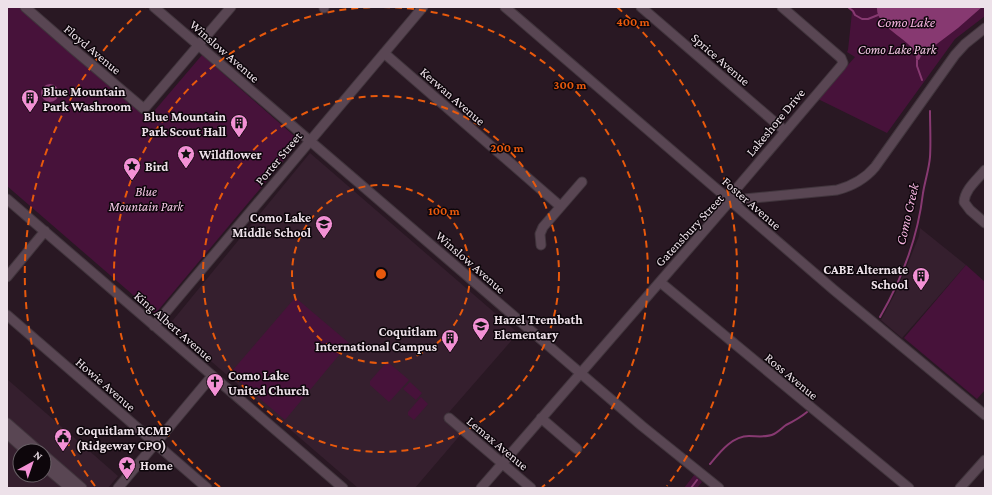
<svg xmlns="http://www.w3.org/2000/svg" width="992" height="495" viewBox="0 0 992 495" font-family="'Crimson Pro',serif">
	<rect width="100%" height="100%" fill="#291823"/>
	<path fill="#351f2e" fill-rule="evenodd" d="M310 153 518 333 444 418 462 433 415 488H358L169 325Z
		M920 228 966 265 902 338 881 320 898 288 919 236Z
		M7 379 118 476 108 488H7ZM20 451H44V475H20Z"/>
	<path fill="#47123a" d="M7 7H20L150 116 202 55 300 141 155 314 7 186Z
		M847 7H985V16L955 39 887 133 818 99 855 57 847 52 848 50 852 12Z
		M966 265 985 282V390L977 399 904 338Z
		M294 299H297L349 343 285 420 232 375V371Z
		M389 363 409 380 389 402 370 385V381L385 364Z
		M410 382 422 393 416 400 403 389Z
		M421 397 428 404 414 420 408 415V412Z
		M695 474 702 482 697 488H684Z"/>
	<path fill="#873971" d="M877 7H982L958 28 921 56 919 60 916 59C917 40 875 30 877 7Z
		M41 93a9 9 0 1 1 18 0a9 9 0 1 1-18 0Z"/>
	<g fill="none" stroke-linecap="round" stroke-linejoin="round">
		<path stroke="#873971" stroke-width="2" d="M848 7 853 11 855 15 862 19H868L878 15
			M917 60V66L922 80
			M205 156 208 152 212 150
			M880 317C902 279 918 236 923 193 925 181 929 169 930 157 931 142 930 126 930 111
			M710 464C720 452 732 436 749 436 757 436 766 438 774 434 778 432 782 428 786 425 794 421 801 417 807 412
			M691 488 697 480"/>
		<defs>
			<path id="minor" d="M25 7 72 48 144 109 231 7
				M154 7 642 426 719 488
				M324 7V8
				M505 7 834 290 985 415
				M641 7 785 131
				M384 53 560 206
				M985 170C977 180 965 189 964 202L970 210 985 223
				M7 199 343 488
				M730 201 744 199 837 190C852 186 865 179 875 167L955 55 965 44 985 28
				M541 245 540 234 543 227 582 182
				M7 277 45 231
				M660 282 812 408 909 488
				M7 315 207 488
				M154 326 423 7
				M449 418 531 488
				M541 418 577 449
				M7 423 39 451
				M7 434 26 451
				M44 455 82 488
				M44 466 70 488
				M118 488 212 376
				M481 488 730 201 737 188 841 66 843 63 841 58 782 7
				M960 488 985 460"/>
		</defs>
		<use href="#minor" stroke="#41353d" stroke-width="11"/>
		<use href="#minor" stroke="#594653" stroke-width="9"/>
	</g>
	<g fill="none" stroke="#e8590c" stroke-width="2" stroke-dasharray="7 5">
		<circle cx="381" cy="274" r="89"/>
		<circle cx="381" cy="274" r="178"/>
		<path d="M220 487A267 267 0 0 1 379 7M383 7A267 267 0 0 1 542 487"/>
		<path d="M95 486A356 356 0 0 1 145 7M617 7A356 356 0 0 1 667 486"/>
	</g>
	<defs>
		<symbol id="building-pin" viewBox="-11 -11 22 30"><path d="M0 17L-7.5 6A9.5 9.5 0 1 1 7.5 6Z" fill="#f391d5" stroke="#0d060b"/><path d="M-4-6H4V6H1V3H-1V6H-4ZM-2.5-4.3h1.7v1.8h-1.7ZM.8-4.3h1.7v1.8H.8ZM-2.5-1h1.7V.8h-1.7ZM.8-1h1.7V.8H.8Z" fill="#111"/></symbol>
		<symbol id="sight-pin" viewBox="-11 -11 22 30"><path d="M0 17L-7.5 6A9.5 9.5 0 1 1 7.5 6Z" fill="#f391d5" stroke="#0d060b"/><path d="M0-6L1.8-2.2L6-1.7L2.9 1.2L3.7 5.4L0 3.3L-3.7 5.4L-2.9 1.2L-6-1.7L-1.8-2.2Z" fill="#111"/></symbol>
		<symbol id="school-pin" viewBox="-11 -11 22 30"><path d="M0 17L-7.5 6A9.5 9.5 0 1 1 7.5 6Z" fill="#f391d5" stroke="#0d060b"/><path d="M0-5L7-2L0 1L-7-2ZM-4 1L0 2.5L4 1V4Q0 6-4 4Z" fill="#111"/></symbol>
		<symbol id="church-pin" viewBox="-11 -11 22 30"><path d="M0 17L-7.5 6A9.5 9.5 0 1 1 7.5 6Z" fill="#f391d5" stroke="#0d060b"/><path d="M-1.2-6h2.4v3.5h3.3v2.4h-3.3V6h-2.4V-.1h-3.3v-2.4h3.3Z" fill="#111"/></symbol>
		<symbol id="civic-pin" viewBox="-11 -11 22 30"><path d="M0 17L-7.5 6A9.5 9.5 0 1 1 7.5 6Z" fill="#f391d5" stroke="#0d060b"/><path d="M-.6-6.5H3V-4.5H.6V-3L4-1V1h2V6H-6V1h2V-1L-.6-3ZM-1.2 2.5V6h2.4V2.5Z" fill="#111"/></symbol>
	</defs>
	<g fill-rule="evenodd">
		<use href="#building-pin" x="20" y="88" width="20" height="27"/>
		<use href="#building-pin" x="229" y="113" width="20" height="27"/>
		<use href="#sight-pin" x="176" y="144" width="20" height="27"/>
		<use href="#sight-pin" x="122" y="156" width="20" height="27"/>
		<use href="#school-pin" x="314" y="214" width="20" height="27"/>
		<use href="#building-pin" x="911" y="266" width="20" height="27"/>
		<use href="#school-pin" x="471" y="316" width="20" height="27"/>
		<use href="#building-pin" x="440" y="328" width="20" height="27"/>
		<use href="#church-pin" x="205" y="372" width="20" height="27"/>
		<use href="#civic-pin" x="53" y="427" width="20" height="27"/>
		<use href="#sight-pin" x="117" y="455" width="20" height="27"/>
	</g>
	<g text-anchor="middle" stroke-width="3" stroke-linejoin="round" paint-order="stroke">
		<g font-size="13" fill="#ede1e9" stroke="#0d060b">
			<text transform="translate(93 49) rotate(40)" y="5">Floyd Avenue</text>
			<text transform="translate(225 51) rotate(41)" y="5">Winslow Avenue</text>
			<text transform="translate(721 59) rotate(41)" y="5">Sprice Avenue</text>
			<text transform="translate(453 96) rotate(41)" y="5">Kerwan Avenue</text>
			<text transform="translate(775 122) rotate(-50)" y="5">Lakeshore Drive</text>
			<text transform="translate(278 158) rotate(-50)" y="5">Porter Street</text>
			<text transform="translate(752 203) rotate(41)" y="5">Foster Avenue</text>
			<text transform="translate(689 230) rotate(-47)" y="5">Gatensbury Street</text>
			<text transform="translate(471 262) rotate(41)" y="5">Winslow Avenue</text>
			<text transform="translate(174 326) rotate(41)" y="5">King Albert Avenue</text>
			<text transform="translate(792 376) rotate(40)" y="5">Ross Avenue</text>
			<text transform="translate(106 384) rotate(41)" y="5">Howie Avenue</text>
			<text transform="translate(498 443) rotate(40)" y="5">Lemax Avenue</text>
		</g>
		<g font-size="13" font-style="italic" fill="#f5c8e5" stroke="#0d060b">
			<text x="897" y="54">Como Lake Park</text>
			<text x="146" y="196">Blue<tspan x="146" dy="15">Mountain Park</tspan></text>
		</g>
		<g font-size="13" font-weight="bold" fill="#ede1e9" stroke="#0d060b" text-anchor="start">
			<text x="43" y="96">Blue Mountain<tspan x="43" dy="15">Park Washroom</tspan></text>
			<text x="226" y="121" text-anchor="end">Blue Mountain<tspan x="226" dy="15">Park Scout Hall</tspan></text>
			<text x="199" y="159">Wildflower</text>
			<text x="145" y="171">Bird</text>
			<text x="311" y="222" text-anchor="end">Como Lake<tspan x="311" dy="15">Middle School</tspan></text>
			<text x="908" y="274" text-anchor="end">CABE Alternate<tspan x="908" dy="15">School</tspan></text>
			<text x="494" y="324">Hazel Trembath<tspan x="494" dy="15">Elementary</tspan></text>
			<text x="437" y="336" text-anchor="end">Coquitlam<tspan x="437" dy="15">International Campus</tspan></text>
			<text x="228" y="380">Como Lake<tspan x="228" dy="15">United Church</tspan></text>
			<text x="76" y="435">Coquitlam RCMP<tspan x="76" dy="15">(Ridgeway CPO)</tspan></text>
			<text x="140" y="470">Home</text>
		</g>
		<g font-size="14" font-style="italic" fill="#f7b5e1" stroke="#0d060b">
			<text x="906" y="27">Como Lake</text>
			<text transform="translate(907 214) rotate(-77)" y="5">Como Creek</text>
		</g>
	</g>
	<circle cx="381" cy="274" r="6" fill="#e8590c" stroke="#0d060b" stroke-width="2"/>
	<g font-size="12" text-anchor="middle" font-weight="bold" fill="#e8590c" stroke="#0d060b" stroke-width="3" stroke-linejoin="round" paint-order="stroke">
		<text x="633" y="26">400 m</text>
		<text x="570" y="89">300 m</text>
		<text x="507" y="152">200 m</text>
		<text x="444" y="215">100 m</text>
	</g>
	<rect width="992" height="495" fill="none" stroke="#ede1e9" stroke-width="16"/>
	<g transform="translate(32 463) rotate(40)"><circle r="19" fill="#0d060b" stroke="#675e64"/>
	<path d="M0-3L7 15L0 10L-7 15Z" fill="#f391d5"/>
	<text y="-6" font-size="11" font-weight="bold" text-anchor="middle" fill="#ede1e9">N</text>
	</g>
</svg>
